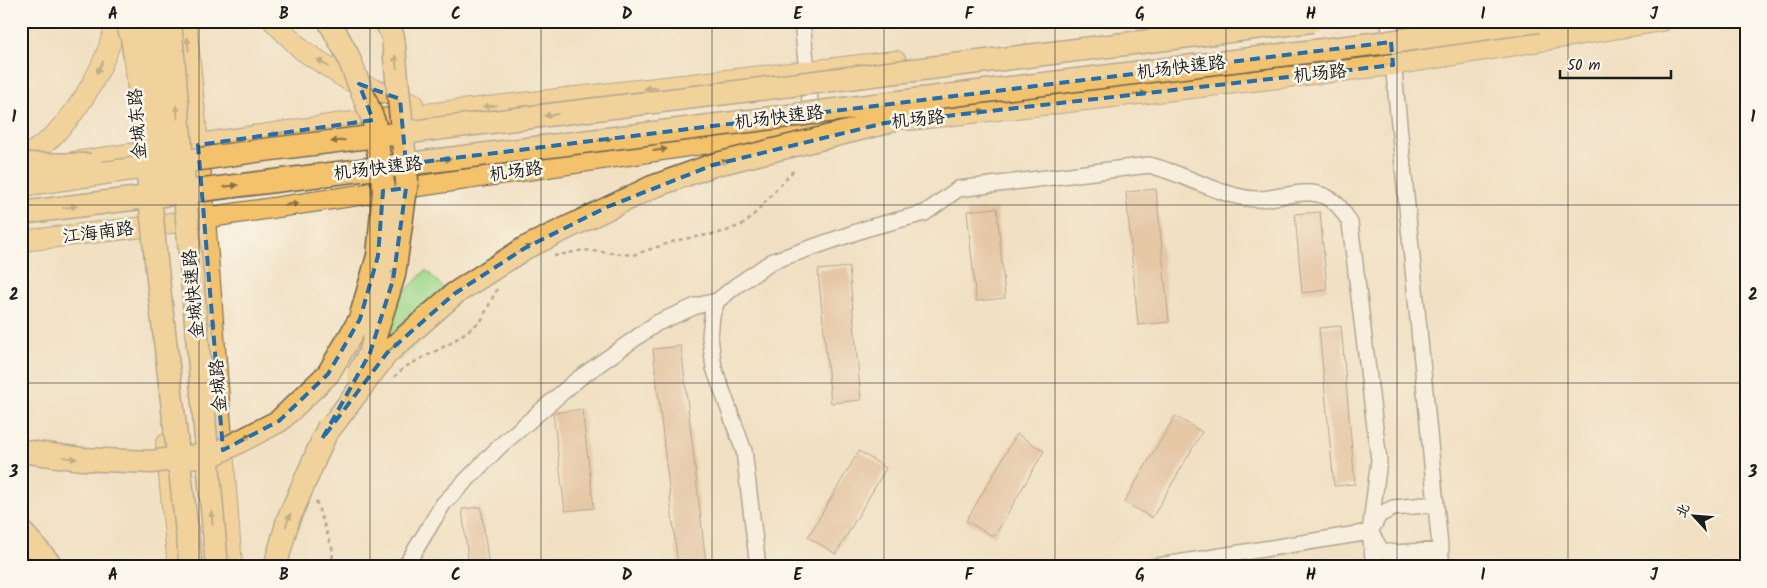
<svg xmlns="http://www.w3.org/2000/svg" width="1767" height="588" viewBox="0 0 1767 588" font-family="Kalam,'LXGW WenKai TC',sans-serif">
	<rect width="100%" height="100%" fill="#fbf7ec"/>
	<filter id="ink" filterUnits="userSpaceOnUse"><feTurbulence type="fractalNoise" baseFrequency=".02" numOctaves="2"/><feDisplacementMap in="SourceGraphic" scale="10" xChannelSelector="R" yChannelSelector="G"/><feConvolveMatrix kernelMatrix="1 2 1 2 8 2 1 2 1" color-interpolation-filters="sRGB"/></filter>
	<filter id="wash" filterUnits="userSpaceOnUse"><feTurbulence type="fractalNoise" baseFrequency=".0096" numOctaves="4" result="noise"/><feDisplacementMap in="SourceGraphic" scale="20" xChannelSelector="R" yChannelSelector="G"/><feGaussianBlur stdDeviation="1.12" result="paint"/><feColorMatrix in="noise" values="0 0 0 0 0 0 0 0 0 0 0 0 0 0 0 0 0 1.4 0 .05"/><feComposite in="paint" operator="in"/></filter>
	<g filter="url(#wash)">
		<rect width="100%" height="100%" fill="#f1e0c2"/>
		<path fill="#9fd88a" stroke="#5e7a53" d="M426 270 458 302 400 361 368 329Z"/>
		<g id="blocks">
			<path fill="#d9a984" d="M1156 189 1169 322 1138 325 1126 192Z
				M997 208 1005 298 976 301 967 211Z
				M1320 212 1327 290 1302 293 1295 214Z
				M849 267 861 400 831 403 818 270Z
				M1341 326 1355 484 1334 486 1319 328Z
				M681 346 706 564 678 567 653 349Z
				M582 409 594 508 565 511 553 413Z
				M1175 416 1202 432 1152 518 1124 502Z
				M1017 434 1044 451 994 537 966 521Z
				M859 451 886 468 836 554 808 537Z
				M481 507 489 567H469L462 509Z"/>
		</g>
	</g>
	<g filter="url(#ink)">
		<use href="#blocks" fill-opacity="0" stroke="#676156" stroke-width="1"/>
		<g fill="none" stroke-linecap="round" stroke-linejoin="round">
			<defs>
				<path id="minor" d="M802 21 812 122
					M1389 21 1442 567
					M1436 504 1393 508 1379 515 1370 532 1381 550 1394 553 1441 550
					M405 567 443 504 500 446 578 379 657 323 696 306 717 301
					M758 567 744 451 714 368 710 337 712 315 717 301 737 285 773 261 868 228 925 213 958 189 1149 165C1183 173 1222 197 1255 199 1277 200 1303 187 1324 196 1337 201 1343 211 1350 223L1379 460 1370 532 1374 567
					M1152 567 1370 532"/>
				<path id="major" d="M186 21 205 217 232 567
					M273 21 302 50 348 80 413 103
					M910 120 1393 65 1662 21
					M21 159C32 152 44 145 53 136 83 106 108 62 116 21
					M74 162 336 124 896 61
					M21 241 144 227 716 142 826 129
					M166 444 178 567"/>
				<path id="highway" d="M329 21 347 54
					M21 531 53 567"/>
			</defs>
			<use href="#minor" stroke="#676156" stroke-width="18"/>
			<use href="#major" stroke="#676156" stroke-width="22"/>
			<use href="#highway" stroke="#676156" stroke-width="25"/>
			<path stroke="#676156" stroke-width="2.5" stroke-dasharray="4 4" stroke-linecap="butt" d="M554 256 584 250 633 255 678 240 724 232 746 223 794 170
				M394 377 405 367 451 343 481 321 497 289
				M316 501 333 551 332 567"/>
			<use href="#minor" stroke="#fff" stroke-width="15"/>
			<use href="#major" stroke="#f3c26a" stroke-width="20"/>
			<use href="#highway" stroke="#f3c26a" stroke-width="22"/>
			<defs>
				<path id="highway-bridge" d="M126 21 132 37 142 107 156 261 191 567
					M152 21 165 180
					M170 21 217 567
					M21 164 91 165
					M21 185 256 151 1312 21
					M21 213 978 92 1397 41 1538 21
					M358 374 370 353 394 275 407 181 393 37 386 21
					M322 439 387 353 454 294 525 248 652 187 713 165 884 123 929 108
					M21 451 82 459 151 462 217 453 279 421 328 374 360 319 378 256 384 190 374 122 347 54
					M275 567 288 520 329 426"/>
			</defs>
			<use href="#highway-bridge" stroke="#676156" stroke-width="25" stroke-linecap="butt"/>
			<use href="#highway-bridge" stroke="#f3c26a" stroke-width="22"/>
		</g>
		<defs><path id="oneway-solid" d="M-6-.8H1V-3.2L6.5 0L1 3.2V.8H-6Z" transform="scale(1.25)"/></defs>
		<g fill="#886f43">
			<use href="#oneway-solid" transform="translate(188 44) rotate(-95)"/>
			<use href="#oneway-solid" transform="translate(396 62) rotate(-97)"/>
			<use href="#oneway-solid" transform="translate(323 63) rotate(-147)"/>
			<use href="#oneway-solid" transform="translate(100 67) rotate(118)"/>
			<use href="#oneway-solid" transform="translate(651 88) rotate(174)"/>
			<use href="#oneway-solid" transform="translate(1140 94) rotate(-6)"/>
			<use href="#oneway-solid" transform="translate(490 106) rotate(174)"/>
			<use href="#oneway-solid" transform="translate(177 112) rotate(-95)"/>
			<use href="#oneway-solid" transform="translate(978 112) rotate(-6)"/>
			<use href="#oneway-solid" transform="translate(551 115) rotate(173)"/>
			<use href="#oneway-solid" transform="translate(276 133) rotate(172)"/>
			<use href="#oneway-solid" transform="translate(605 139) rotate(-7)"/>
			<use href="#oneway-solid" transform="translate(338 141) rotate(173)"/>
			<use href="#oneway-solid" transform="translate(660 150) rotate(-8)"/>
			<use href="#oneway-solid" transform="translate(444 159) rotate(-7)"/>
			<use href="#oneway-solid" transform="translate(721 163) rotate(-14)"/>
			<use href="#oneway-solid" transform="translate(231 186) rotate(-7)"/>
			<use href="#oneway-solid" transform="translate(292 204) rotate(-8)"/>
			<use href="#oneway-solid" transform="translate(70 207) rotate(-7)"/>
			<use href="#oneway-solid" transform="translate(525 249) rotate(-30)"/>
			<use href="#oneway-solid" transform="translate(393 275) rotate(-77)"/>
			<use href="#oneway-solid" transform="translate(213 326) rotate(-94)"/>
			<use href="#oneway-solid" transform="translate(395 346) rotate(-41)"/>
			<use href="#oneway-solid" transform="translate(245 438) rotate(-27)"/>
			<use href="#oneway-solid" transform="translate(70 458) rotate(8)"/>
			<use href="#oneway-solid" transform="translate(212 518) rotate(-95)"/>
			<use href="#oneway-solid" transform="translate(288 520) rotate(-71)"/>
		</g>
	</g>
	<path d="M0 0H1767V588H0ZM1391 42 1393 65 885 123 713 165 607 207 525 248 454 294 387 353 322 439 370 353 393 280 406 188 383 191 378 256 360 319 328 374 279 421 223 450 198 145 373 120 359 84 400 99 406 164Z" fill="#f1e0c2" fill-opacity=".55" fill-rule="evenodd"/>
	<path fill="none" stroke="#1f6fb2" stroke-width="4" stroke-dasharray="10 6" stroke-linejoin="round" d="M1391 42 1393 65 885 123 713 165 607 207 525 248 454 294 387 353 322 439 370 353 393 280 406 188 383 191 378 256 360 319 328 374 279 421 223 450 198 145 373 120 359 84 400 99 406 164Z"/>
	<path fill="none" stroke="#1c1c1c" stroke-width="1" stroke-opacity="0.55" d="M199 21V567M370 21V567M541 21V567M712 21V567M884 21V567M1055 21V567M1226 21V567M1397 21V567M1568 21V567M21 205H1746M21 383H1746"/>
	<g text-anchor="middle" stroke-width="5" stroke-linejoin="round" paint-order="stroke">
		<g font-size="18" fill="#1c1c1c" stroke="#fbf7ec">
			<text transform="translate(1181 67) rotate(-7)" y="6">机场快速路</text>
			<text transform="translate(1320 73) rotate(-6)" y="6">机场路</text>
			<text transform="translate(779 117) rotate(-7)" y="6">机场快速路</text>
			<text transform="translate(918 119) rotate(-6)" y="6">机场路</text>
			<text transform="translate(137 124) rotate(-94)" y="6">金城东路</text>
			<text transform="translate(378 168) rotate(-7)" y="6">机场快速路</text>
			<text transform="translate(516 171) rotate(-8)" y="6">机场路</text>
			<text transform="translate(98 232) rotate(-7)" y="6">江海南路</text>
			<text transform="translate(193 294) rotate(-95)" y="6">金城快速路</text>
			<text transform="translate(218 386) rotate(-94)" y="6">金城路</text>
		</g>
	</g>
	<rect width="1767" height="588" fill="none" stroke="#fbf7ec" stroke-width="55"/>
	<g transform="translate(1694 516) rotate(296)" stroke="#fbf7ec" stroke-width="4" paint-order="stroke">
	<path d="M0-4L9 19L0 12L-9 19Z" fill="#1c1c1c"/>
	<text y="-8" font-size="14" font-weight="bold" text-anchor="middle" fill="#1c1c1c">北</text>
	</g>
	<path d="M1560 70v8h111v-8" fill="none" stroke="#1c1c1c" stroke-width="2.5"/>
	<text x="1567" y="70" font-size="15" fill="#1c1c1c" stroke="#fbf7ec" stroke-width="4" paint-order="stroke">50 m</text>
	<rect x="28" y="28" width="1712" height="532" fill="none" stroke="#1c1c1c" stroke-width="2"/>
	<g font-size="16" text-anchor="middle" font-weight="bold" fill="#1c1c1c">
		<text x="113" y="19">A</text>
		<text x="284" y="19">B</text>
		<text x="456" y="19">C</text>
		<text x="627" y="19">D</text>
		<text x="798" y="19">E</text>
		<text x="969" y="19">F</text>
		<text x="1140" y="19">G</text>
		<text x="1311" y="19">H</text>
		<text x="1483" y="19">I</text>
		<text x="1654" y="19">J</text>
		<text x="14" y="122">1</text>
		<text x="1753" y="122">1</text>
		<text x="14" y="300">2</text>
		<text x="1753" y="300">2</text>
		<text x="14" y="477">3</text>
		<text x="1753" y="477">3</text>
		<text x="113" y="580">A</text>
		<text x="284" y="580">B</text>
		<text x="456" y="580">C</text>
		<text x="627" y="580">D</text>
		<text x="798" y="580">E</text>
		<text x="969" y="580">F</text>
		<text x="1140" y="580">G</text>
		<text x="1311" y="580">H</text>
		<text x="1483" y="580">I</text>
		<text x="1654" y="580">J</text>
	</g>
</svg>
